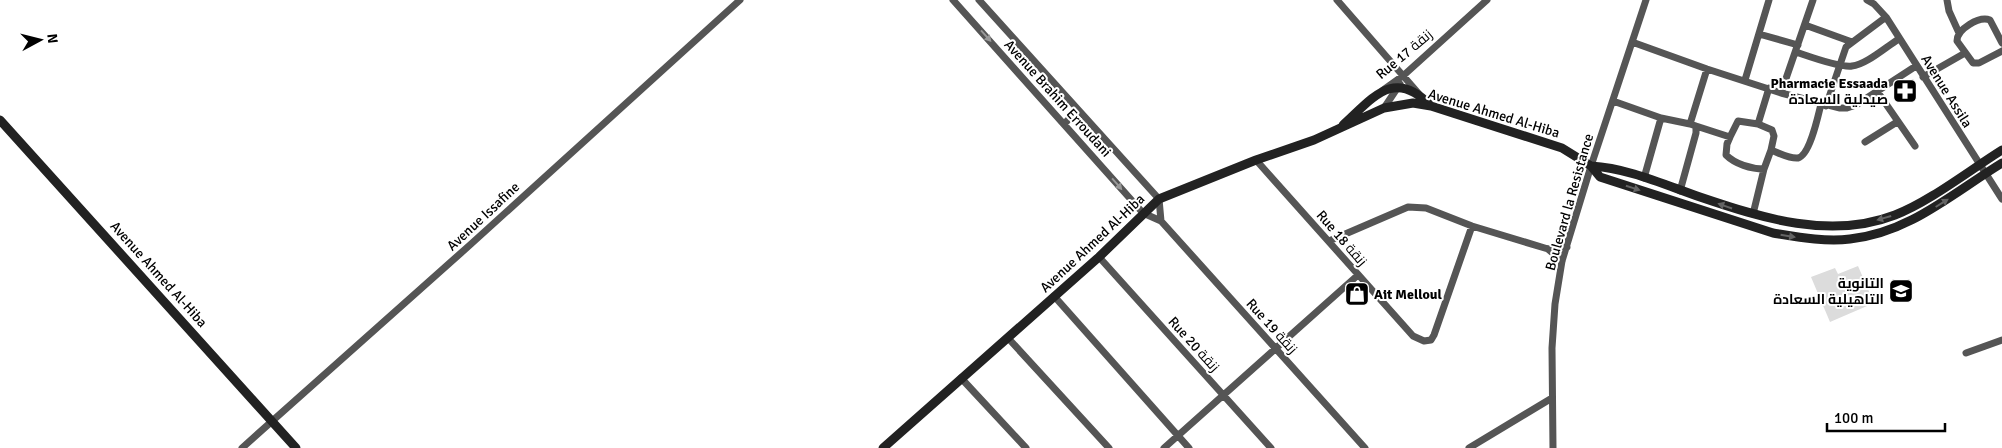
<svg xmlns="http://www.w3.org/2000/svg" width="2002" height="448" viewBox="0 0 2002 448" font-family="Signika,Cairo,sans-serif">
	<rect width="100%" height="100%" fill="#fff"/>
	<path fill="#dcdcdc" d="M1858 266 1874 303 1830 322 1811 277 1835 268 1838 274Z"/>
	<g fill="none" stroke-linecap="round" stroke-linejoin="round">
		<path stroke="#555" stroke-width="7" d="M953 0 1143 213 1161 221 1365 448
			M979 0 1159 199 1161 221
			M1337 0 1419 94
			M1867 0 1874 4 1886 17 2002 199
			M1947 0 1949 11 1959 33
			M1805 25 1852 42
			M1759 34 1798 45
			M1632 42 1707 69 1781 93 1840 108H1847L1856 105 1916 66
			M2002 43 1990 20C1979 16 1957 29 1957 41L1973 63H1979L2002 51
			M1796 52C1808 56 1840 68 1852 66 1866 65 1887 46 1899 39
			M1923 77 1965 53
			M1745 80 1769 0
			M1383 90 1404 75 1487 0
			M1877 91 1915 146
			M1781 93 1813 0
			M1613 101 1661 118
			M1826 106 1846 47 1886 17
			M1384 108 1400 84
			M1064 124 1078 110
			M1758 124 1769 88
			M1696 126 1730 137 1738 121 1758 124 1772 130 1774 136 1771 150
			M1730 137 1727 144 1726 155C1735 164 1751 169 1764 169L1771 150C1779 153 1790 159 1798 158 1810 155 1818 116 1821 104
			M1865 142 1897 122
			M1256 160 1413 336 1424 341 1431 340 1434 335 1472 226
			M1644 178 1661 118 1690 124
			M1680 191 1696 133V126L1690 124 1707 69
			M1753 214 1764 169
			M1329 241 1408 207 1426 208 1472 226 1548 249 1567 247
			M1548 249 1562 261
			M1099 257 1271 448
			M1054 296 1189 448
			M1008 338 1109 448
			M1966 353 2002 340
			M961 378 1026 448
			M242 448 471 244 740 0
			M1164 448 1358 275
			M1469 448 1552 398
			M1553 448 1552 348 1555 304 1562 261 1591 166 1646 0"/>
		<path stroke="#222" stroke-width="9" d="M0 120 296 448
			M1343 125C1373 98 1394 67 1431 106
			M1591 166C1628 168 1665 185 1700 197 1762 218 1831 240 1895 215 1929 202 1970 170 2002 150
			M883 448 1099 257 1159 199 1256 160 1314 140 1384 108 1413 103 1431 106 1562 148 1591 166 1600 177 1773 233C1798 237 1825 242 1850 239 1909 233 1953 193 2002 163"/>
	</g>
	<defs><path id="oneway-solid" d="M-6-.8H1V-3.2L6.5 0L1 3.2V.8H-6Z" transform="scale(1.25)"/></defs>
	<g fill="#999">
		<use href="#oneway-solid" transform="translate(986 36) rotate(48)"/>
		<use href="#oneway-solid" transform="translate(1117 184) rotate(49)"/>
	</g>
	<g fill="#646464">
		<use href="#oneway-solid" transform="translate(1633 188) rotate(18)"/>
		<use href="#oneway-solid" transform="translate(1942 203) rotate(-32)"/>
		<use href="#oneway-solid" transform="translate(1725 206) rotate(-161)"/>
		<use href="#oneway-solid" transform="translate(1884 218) rotate(164)"/>
		<use href="#oneway-solid" transform="translate(1788 236) rotate(9)"/>
	</g>
	<defs>
		<symbol id="pharmacy-square" viewBox="-11 -11 22 22"><rect x="-9" y="-9" width="18" height="18" rx="4" fill="#000" stroke="#fff"/><path d="M-2-6h4v4h4v4h-4v4h-4v-4h-4v-4h4Z" fill="#fff"/></symbol>
		<symbol id="school-square" viewBox="-11 -11 22 22"><rect x="-9" y="-9" width="18" height="18" rx="4" fill="#000" stroke="#fff"/><path d="M0-5L7-2L0 1L-7-2ZM-4 1L0 2.5L4 1V4Q0 6-4 4Z" fill="#fff"/></symbol>
		<symbol id="shop-square" viewBox="-11 -11 22 22"><rect x="-9" y="-9" width="18" height="18" rx="4" fill="#000" stroke="#fff"/><path d="M-5-2.5h2.3a2.7 3.5 0 0 1 5.4 0H5L5.5 6h-11ZM-1.5-2.5h3a1.5 2.3 0 0 0-3 0Z" fill="#fff"/></symbol>
	</defs>
	<g fill-rule="evenodd">
		<use href="#pharmacy-square" x="1891" y="77" width="28" height="28"/>
		<use href="#school-square" x="1887" y="277" width="28" height="28"/>
		<use href="#shop-square" x="1343" y="280" width="28" height="28"/>
	</g>
	<g text-anchor="middle" stroke-width="4" stroke-linejoin="round" paint-order="stroke">
		<g font-size="14" fill="#000" stroke="#fff">
			<text transform="translate(1404 54) rotate(-40)" y="5">Rue 17 زنقة</text>
			<text transform="translate(1947 91) rotate(58)" y="5">Avenue Assila</text>
			<text transform="translate(1058 98) rotate(48)" y="5">Avenue Brahim Erroudani</text>
			<text transform="translate(1494 113) rotate(17)" y="5">Avenue Ahmed Al-Hiba</text>
			<text transform="translate(1569 202) rotate(-74)" y="5">Boulevard la Resistance</text>
			<text transform="translate(483 216) rotate(-43)" y="5">Avenue Issafine</text>
			<text transform="translate(1342 238) rotate(49)" y="5">Rue 18 زنقة</text>
			<text transform="translate(1092 243) rotate(-43)" y="5">Avenue Ahmed Al-Hiba</text>
			<text transform="translate(159 274) rotate(48)" y="5">Avenue Ahmed Al-Hiba</text>
			<text transform="translate(1272 326) rotate(48)" y="5">Rue 19 زنقة</text>
			<text transform="translate(1194 344) rotate(48)" y="5">Rue 20 زنقة</text>
		</g>
		<g font-size="14" font-weight="bold" fill="#000" stroke="#fff" text-anchor="end">
			<text x="1888" y="88">Pharmacie Essaada<tspan x="1888" dy="16">صيدلية السعادة</tspan></text>
			<text x="1884" y="288">التانوية<tspan x="1884" dy="16">التاهيلية السعادة</tspan></text>
			<text x="1374" y="299" text-anchor="start">Ait Melloul</text>
		</g>
	</g>
	<g transform="translate(40 40) rotate(83)" stroke="#ffffff" stroke-width="4" paint-order="stroke">
	<path d="M0-4L9 19L0 12L-9 19Z" fill="#000000"/>
	<text y="-8" font-size="14" font-weight="bold" text-anchor="middle" fill="#000000">N</text>
	</g>
	<path d="M1827 423v8h118v-8" fill="none" stroke="#000000" stroke-width="2.5"/>
	<text x="1834" y="423" font-size="15" fill="#000000" stroke="#ffffff" stroke-width="4" paint-order="stroke">100 m</text>
</svg>
